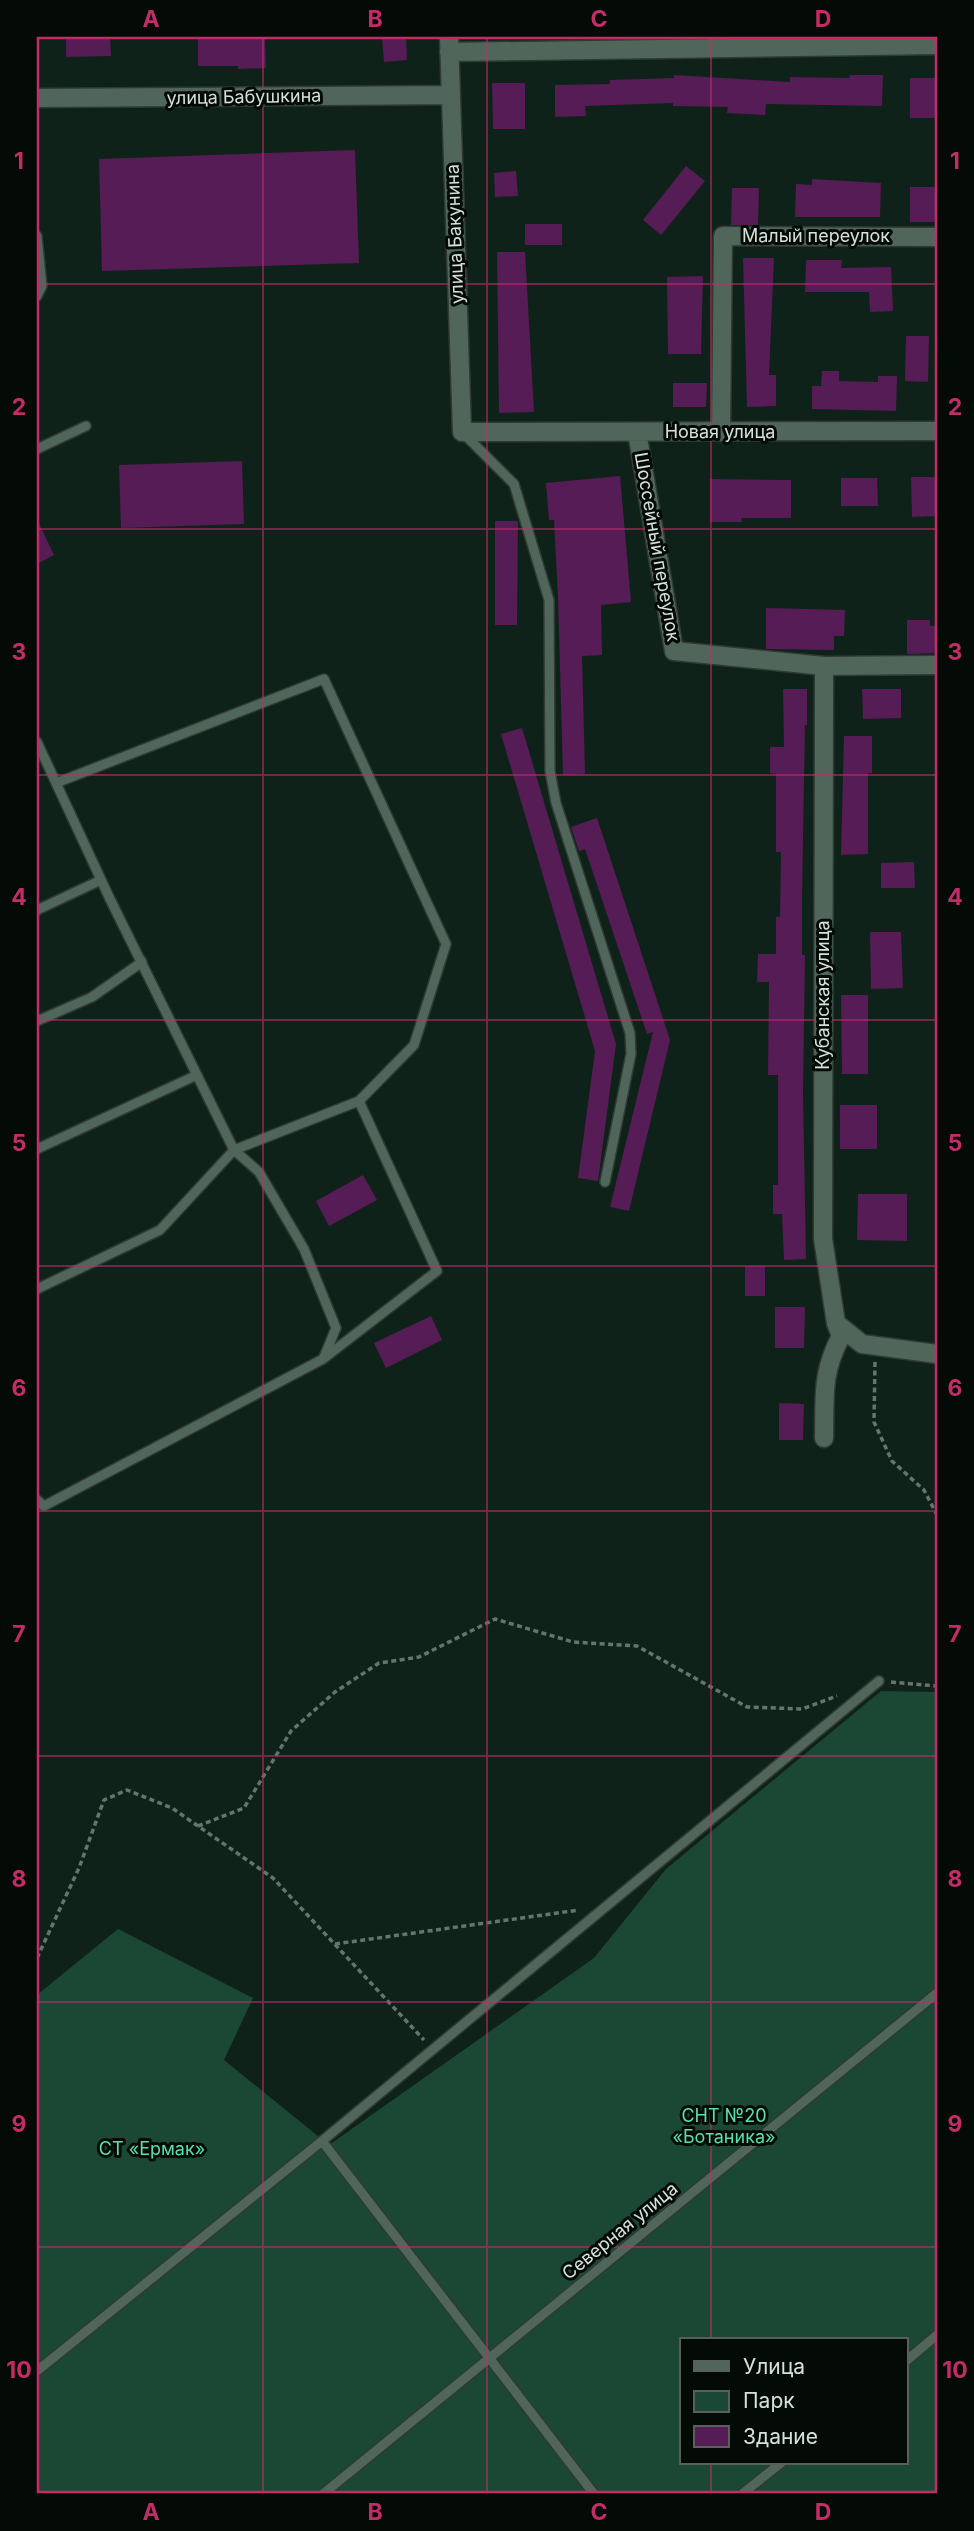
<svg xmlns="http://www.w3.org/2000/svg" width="974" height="2531" viewBox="0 0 974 2531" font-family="Inter,sans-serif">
	<rect width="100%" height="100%" fill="#0f2219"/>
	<path fill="#1a4834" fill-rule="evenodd" d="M881 1691 937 1692V2494H37V1995L118 1929 253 1998 224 2060 329 2145 594 1958 666 1869ZM682 2340H906V2463H682Z"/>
	<path fill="#551c55" d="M66 37H110L111 56 66 57Z
		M198 37H265L266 68 238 69V66H198Z
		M382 37H406L407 60 384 62Z
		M674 75 790 82V77L849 78 850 75H883L882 106 766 104 765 115 727 113 728 107 673 106V103L585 106 586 116 555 117V85L610 84V80L674 78Z
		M910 78H937V118H910Z
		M492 83H525V129H493Z
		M355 150 359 263 102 271 99 159Z
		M686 166 705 181 661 235 643 220Z
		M516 171 518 196 495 197 494 173Z
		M812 179 881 183 880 217H795L796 184 812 185Z
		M910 187H937V222H910Z
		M732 188H759L758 225H731Z
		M525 224H562V245H525Z
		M497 252H525L534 412 499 413Z
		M743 258H774L769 375H776V406L747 407Z
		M806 260H842L841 268 891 267 893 311 870 312 869 292H805Z
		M703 276 701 354H668L667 277Z
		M906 336H929L928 382 905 381Z
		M822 371H839V381L878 382V376H897L896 411 812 409V386H821Z
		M673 383H707L706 407H673Z
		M242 461 244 524 121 528 119 465Z
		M620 476 631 602 601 605 602 655 582 656 585 774 563 775 558 597 554 520H549L546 483Z
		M911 477H937V516L912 517Z
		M841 478H877L878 506H841Z
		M710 479 791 480V518H741L742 522H710Z
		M37 519 54 555 37 564Z
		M495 521H518L517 625H495Z
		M766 608 845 610 844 636H834V650L766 649Z
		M907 620H930V626H937V653L907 654Z
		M783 689H807V725H805L802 899V955H805L803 1093 806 1259 784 1260 782 1214H773V1185H778V1075H768L769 982H757L758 954H776V917H780L781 852H776V774L770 773V747H784Z
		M862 689H901V718L863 719Z
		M522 728 616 1044 598 1181 578 1178 595 1051 501 734Z
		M844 736H872V773H868V854L841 855Z
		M597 818 670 1040 629 1211 610 1207 653 1032 647 1034 585 849 579 851 571 827Z
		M914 862 915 888H881V863Z
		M870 932H901L903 988 871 989Z
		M841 995H868V1074H842Z
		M840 1105H877V1149H840Z
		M363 1175 377 1200 329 1226 316 1201Z
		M858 1194H907V1241L857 1240Z
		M745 1266H765V1296H745Z
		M775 1307H805L804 1348H775Z
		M431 1316 442 1340 386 1368 374 1343Z
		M779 1403 804 1404 803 1440H779Z"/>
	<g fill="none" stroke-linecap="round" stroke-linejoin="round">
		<defs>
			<path id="lane" d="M37 236 42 286 37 296
				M463 433 514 484 549 600 550 771 556 803 630 1033 631 1054 605 1182
				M37 449 86 426
				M37 742 110 899 234 1150 359 1101 437 1271 323 1359 44 1506 37 1500
				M57 785 56 783 324 679 446 944 414 1045 359 1101
				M37 910 101 880
				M37 1021 92 997 142 962 140 959
				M37 1149 197 1075
				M37 1289 160 1230 234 1150 259 1172 304 1249 336 1328 324 1357
				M322 2141 594 2494
				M906 2361 937 2335
				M37 2371 322 2141 879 1681
				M323 2494 937 1993
				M742 2494 781 2463"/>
			<path id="street" d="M449 37 462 432 937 431
				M449 52 937 45
				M37 98 451 95
				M637 432 674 651 824 666 937 665
				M721 432 723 236 937 237
				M836 1323 862 1344 937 1354
				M824 1438C825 1397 821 1374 841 1336L836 1323 823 1239 824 666"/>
		</defs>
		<use href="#lane" stroke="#2f3a34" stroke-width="12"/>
		<use href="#street" stroke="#2f3a34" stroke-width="21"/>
		<path stroke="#65756d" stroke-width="3.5" stroke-dasharray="5 3.5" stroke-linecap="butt" d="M875 1362 874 1422 892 1461 924 1490 937 1515
			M891 1682 937 1686
			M198 1826 244 1808 291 1731 335 1692 379 1663 419 1657 495 1619 573 1642 637 1646 747 1707 802 1709 837 1696
			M335 1944 579 1910
			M37 1958 79 1868 104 1800 127 1790 172 1808 273 1878 424 2040"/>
		<use href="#lane" stroke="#51665b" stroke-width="9"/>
		<use href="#street" stroke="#51665b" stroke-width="18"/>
	</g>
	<path fill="none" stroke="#c42c68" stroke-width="2" stroke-opacity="0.55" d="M263 37V2494M487 37V2494M711 37V2340M37 284H937M37 529H937M37 775H937M37 1020H937M37 1266H937M37 1511H937M37 1756H937M37 2002H937M37 2247H937M711 2463V2494"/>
	<g text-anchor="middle" stroke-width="6" stroke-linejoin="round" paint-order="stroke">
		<g font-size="18" fill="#d5e1da" stroke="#040a06">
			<text transform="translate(244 97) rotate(-1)" y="6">улица Бабушкина</text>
			<text transform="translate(455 234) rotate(-92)" y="6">улица Бакунина</text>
			<text x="816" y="242">Малый переулок</text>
			<text x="720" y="438">Новая улица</text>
			<text transform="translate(657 547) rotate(80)" y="6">Шоссейный переулок</text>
			<text transform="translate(823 995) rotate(-90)" y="6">Кубанская улица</text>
			<text transform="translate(620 2231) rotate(-39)" y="6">Северная улица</text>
		</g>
		<g font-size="18" fill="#59e0a6" stroke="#040a06">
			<text x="724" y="2122">СНТ №20<tspan x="724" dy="21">«Ботаника»</tspan></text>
			<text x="152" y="2155">СТ «Ермак»</text>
		</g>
	</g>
	<rect width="974" height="2531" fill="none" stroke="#040a06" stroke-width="77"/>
	<rect x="680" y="2338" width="228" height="126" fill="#040a06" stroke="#58605b" stroke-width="2"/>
	<rect x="694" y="2361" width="35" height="10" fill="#51665b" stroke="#58605b" stroke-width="2"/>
	<text x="743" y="2374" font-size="21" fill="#d5e1da">Улица</text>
	<rect x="694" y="2391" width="35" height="21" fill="#1a4834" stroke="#58605b" stroke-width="2"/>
	<text x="743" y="2408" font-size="21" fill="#d5e1da">Парк</text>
	<rect x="694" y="2426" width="35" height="21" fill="#551c55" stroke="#58605b" stroke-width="2"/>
	<text x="743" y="2444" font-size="21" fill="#d5e1da">Здание</text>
	<rect x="38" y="38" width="898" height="2454" fill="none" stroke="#c42c68" stroke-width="2.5"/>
	<g font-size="23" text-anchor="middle" font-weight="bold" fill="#c42c68">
		<text x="151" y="27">A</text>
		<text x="375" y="27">B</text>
		<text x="599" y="27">C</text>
		<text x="823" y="27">D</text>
		<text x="19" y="169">1</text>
		<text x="955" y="169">1</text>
		<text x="19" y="415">2</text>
		<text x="955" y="415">2</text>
		<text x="19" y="660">3</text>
		<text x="955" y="660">3</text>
		<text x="19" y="905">4</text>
		<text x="955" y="905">4</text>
		<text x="19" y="1151">5</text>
		<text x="955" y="1151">5</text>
		<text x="19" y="1396">6</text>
		<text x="955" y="1396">6</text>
		<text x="19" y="1642">7</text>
		<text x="955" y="1642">7</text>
		<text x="19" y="1887">8</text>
		<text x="955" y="1887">8</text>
		<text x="19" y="2132">9</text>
		<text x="955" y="2132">9</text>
		<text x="19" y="2378">10</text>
		<text x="955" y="2378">10</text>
		<text x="151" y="2520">A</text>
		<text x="375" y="2520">B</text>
		<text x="599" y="2520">C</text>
		<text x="823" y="2520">D</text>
	</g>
</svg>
